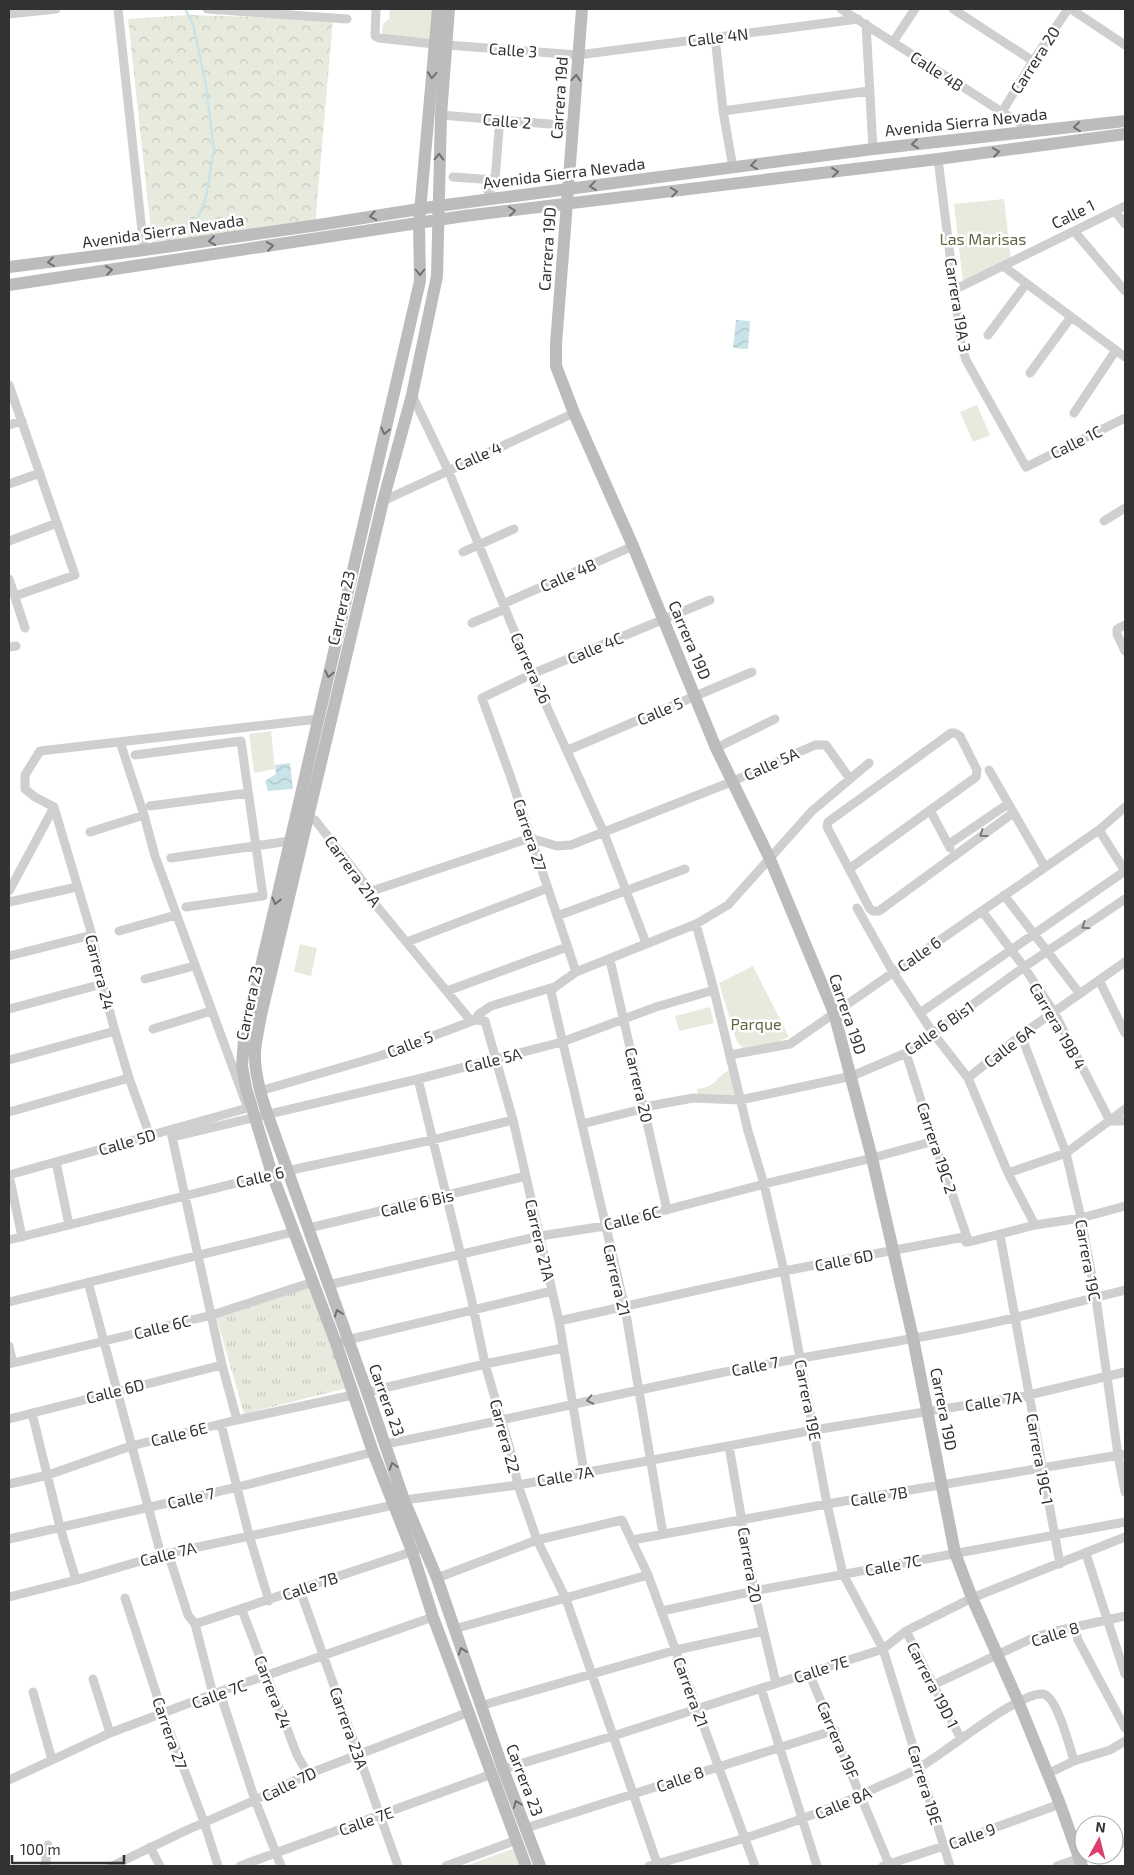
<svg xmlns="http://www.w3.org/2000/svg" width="1134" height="1875" viewBox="0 0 1134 1875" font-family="'Exo 2',sans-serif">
	<defs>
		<pattern id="grass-tufts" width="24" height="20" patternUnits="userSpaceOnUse" patternTransform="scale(1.25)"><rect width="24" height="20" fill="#e7ebde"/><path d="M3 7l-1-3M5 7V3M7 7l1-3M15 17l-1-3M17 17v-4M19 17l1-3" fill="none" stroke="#c7cabf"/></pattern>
		<pattern id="forest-crowns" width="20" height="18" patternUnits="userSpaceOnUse" patternTransform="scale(1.25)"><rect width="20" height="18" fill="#e7ebde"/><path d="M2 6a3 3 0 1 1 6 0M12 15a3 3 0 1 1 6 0" fill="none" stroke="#c7cabf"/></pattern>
		<pattern id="water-waves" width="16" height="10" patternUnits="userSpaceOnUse" patternTransform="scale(1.25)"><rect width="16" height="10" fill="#c9e3e8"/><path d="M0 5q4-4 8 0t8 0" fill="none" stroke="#adc3c7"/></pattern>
	</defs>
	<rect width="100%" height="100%" fill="#fff"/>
	<path fill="url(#grass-tufts)" d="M310 1285 347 1388 244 1414 215 1312Z"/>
	<path fill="url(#forest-crowns)" d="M188 15 333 19 315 226 153 249 128 19Z"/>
	<path fill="#e7ebde" d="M390 9H435L432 41 382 36 383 24 389 19Z
		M1004 199 1011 259 963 282 954 204Z
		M977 405 990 435 973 442 960 412Z
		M271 731 275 769 254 773 249 734Z
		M300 944 317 948 311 976 294 972Z
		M753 966 789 1037 753 1052 744 1049 737 1042 719 983Z
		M710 1007 714 1023 679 1031 675 1016Z
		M730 1070 738 1097H698L697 1089C718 1087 714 1077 730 1070Z
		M518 1847 525 1866H465Z"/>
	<path fill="url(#water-waves)" d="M736 320 750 321 748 349 733 348Z
		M290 763 293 789 268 791 265 781 276 774 275 765Z"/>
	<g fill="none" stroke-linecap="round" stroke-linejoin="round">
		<path stroke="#c9e3e8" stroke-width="2.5" d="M185 9 193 24 206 85 214 149 206 197 190 238"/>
		<path stroke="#cfcfcf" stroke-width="9" d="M118 9 144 250
			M207 9 347 19
			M376 9 375 36 379 38 434 44
			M841 9 1002 112 1033 131
			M953 9 1033 61
			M1071 9 1125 45
			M9 14 56 9
			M866 24 873 149
			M715 37 723 111 733 168
			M893 42 915 9
			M447 45 578 55 858 19
			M723 111 869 91
			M1002 112 1033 61 1068 9
			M441 115 573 126
			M938 159 961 344 966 360 1026 467 1125 418
			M453 177 495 180
			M494 199 486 188 495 180 499 130
			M1115 211 1125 224
			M1074 231 1125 291
			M1003 266 1125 357
			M954 290 1125 206
			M988 335 1026 284
			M1030 373 1071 317
			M9 385 75 575 15 596
			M412 395 448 470 532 674 604 833 646 943
			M1074 413 1116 350
			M9 425 22 421
			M9 484 40 473
			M383 501 574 413
			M1104 521 1125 508
			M9 541 57 523
			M463 552 514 529
			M9 579 25 628
			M503 604 633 546
			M472 623 505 609
			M1125 625 1117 629V634L1125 651
			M9 647 16 646
			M716 748 775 719
			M568 750 752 672
			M135 755 241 741 263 896 186 907
			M989 770 1045 867
			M150 806 248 793
			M54 807 35 797 25 789V775L40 751 318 719
			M54 807 92 935 102 984 115 1031 129 1078 150 1136
			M930 810 950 848
			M308 818 315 820 368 888 366 893 471 1021
			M1099 830 1125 871
			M90 832 144 815
			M949 844 1008 804
			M171 858 290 841
			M849 869 976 777 977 770 960 736 955 733H951L828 822 827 827 870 909 873 911H879L1013 813
			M9 891 54 807
			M366 893 530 838 557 846 571 845 731 782 815 745H826L850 779
			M1004 895 1080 994
			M9 902 77 887
			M857 908 893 972 933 1033 968 1078 1008 1173 1035 1225
			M982 911 1024 967 1054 1012 1110 1121H1125
			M557 916 685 869
			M696 924 714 990 748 1131 764 1184 784 1271 827 1504 843 1574 883 1649 950 1866
			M119 931 176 915
			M407 942 548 888
			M9 956 92 935
			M610 960 667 1210
			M576 972 510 775 482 698 532 674 710 600
			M145 979 194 966
			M1099 980 1125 1033
			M447 991 567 947
			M9 1009 102 984
			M920 1013 1125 871
			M475 1020 485 1021 513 1120 559 1321 584 1472
			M153 1029 211 1011
			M1021 1035 1066 1153 1081 1218 1096 1298 1118 1455 1125 1492
			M906 1053 934 1141 968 1240
			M730 1055 790 1044 1099 830 1125 807
			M9 1060 115 1031
			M968 1078 1021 1035 1125 962
			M418 1079 471 1297 485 1364 512 1456 518 1485 537 1540 566 1599 658 1866
			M260 1091 380 1056 475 1020 479 1014 491 1006 554 987
			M9 1112 129 1078
			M582 1124 638 1110 644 1107 693 1098 740 1100 852 1076 906 1053 1024 967 1125 899
			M171 1132 222 1365 237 1420
			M172 1137 418 1079 562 1042 656 1007 714 990
			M56 1162 69 1225
			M1008 1173 1066 1153 1125 1109
			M9 1175 244 1109 247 1106 155 856 144 815 120 742
			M9 1175 22 1237
			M309 1228 526 1176
			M1000 1235 1060 1564
			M9 1240 272 1174 432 1140 513 1120
			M88 1282 161 1555
			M328 1285 540 1236 605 1226 764 1184 872 1158 934 1141
			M9 1302 293 1232
			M559 1321 784 1271 964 1237 966 1242H969L1035 1225 1081 1218 1125 1206
			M343 1341 552 1291
			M9 1346 13 1363
			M9 1364 212 1315 313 1282
			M367 1392 485 1364 563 1348
			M32 1413 60 1527 76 1580
			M9 1419 222 1365
			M221 1424 249 1535 269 1601
			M386 1444C497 1422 608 1396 720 1373 801 1357 882 1345 963 1329 1017 1319 1071 1303 1125 1290
			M729 1446 754 1591 776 1683
			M9 1484 48 1475 131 1446 237 1420 353 1395
			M663 1534 625 1308 551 992 555 987 576 972 696 924 728 905 812 811 869 763
			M9 1539 238 1487 373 1452
			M632 1540 827 1504 1125 1454
			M168 1553 188 1615 195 1624 213 1694
			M1086 1554 1125 1674
			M437 1578 537 1540 622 1520 648 1575 755 1866
			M300 1590 398 1866
			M9 1597 76 1580 161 1555 394 1505 404 1500 518 1485 814 1430 1029 1395 1125 1372
			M125 1598 163 1714 204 1822 218 1866
			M242 1610 297 1755 308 1774
			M662 1611 754 1591 1125 1522
			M195 1624 417 1550
			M1075 1627 1078 1640 1125 1728
			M454 1629 648 1575
			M906 1631 961 1739
			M809 1673 889 1864
			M93 1679 110 1733
			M933 1685 1035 1637 1052 1632 1125 1616
			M761 1688 817 1866
			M33 1692 52 1760
			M220 1693 255 1800 281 1866
			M480 1706 676 1650 763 1631
			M503 1769 613 1736 883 1649 906 1631 972 1598 1125 1537
			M1047 1774 1074 1761 1110 1750 1125 1741
			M9 1780 110 1733 213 1694 433 1617
			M526 1828 835 1730
			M1114 1846 1125 1842
			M150 1847 160 1866
			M45 1866 48 1845
			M112 1866 185 1831 255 1800 308 1774 469 1712
			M240 1866 492 1774
			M446 1866 517 1840
			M649 1866C728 1844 808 1821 882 1785 895 1780 908 1774 920 1767 945 1753 1018 1692 1043 1694 1057 1696 1070 1748 1074 1761
			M883 1866 944 1846 1060 1804
			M1057 1866 1089 1855"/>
		<path stroke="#bcbcbc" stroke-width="12" d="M438 9 419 223 420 281 244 1040 242 1066 246 1088 272 1174 336 1343 373 1452 412 1551 433 1617 526 1866
			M449 9 441 115 437 276 412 395 383 501 261 1015C259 1027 256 1039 255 1051 254 1072 260 1093 267 1113L367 1392 404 1500 437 1578 503 1769 540 1866
			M582 9 556 344V366L574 413 633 546 716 748 770 859 834 1013 872 1158 913 1338 955 1553 972 1598 1018 1701 1060 1804 1082 1866
			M9 267 144 250 325 224 438 206 873 149 1125 121
			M9 285 464 216 938 159 1125 134"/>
	</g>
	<defs><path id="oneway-chevron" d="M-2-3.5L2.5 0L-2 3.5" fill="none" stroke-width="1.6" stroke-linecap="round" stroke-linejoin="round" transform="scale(1.25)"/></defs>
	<g stroke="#707070">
		<use href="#oneway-chevron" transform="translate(432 75) rotate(95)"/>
		<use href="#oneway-chevron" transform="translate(576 78) rotate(-86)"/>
		<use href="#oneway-chevron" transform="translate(1077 127) rotate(174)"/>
		<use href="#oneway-chevron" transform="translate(915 144) rotate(174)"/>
		<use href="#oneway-chevron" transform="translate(996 152) rotate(-8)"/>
		<use href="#oneway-chevron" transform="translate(439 157) rotate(-88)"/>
		<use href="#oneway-chevron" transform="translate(754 165) rotate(173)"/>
		<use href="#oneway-chevron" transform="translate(835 172) rotate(-7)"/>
		<use href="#oneway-chevron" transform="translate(593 186) rotate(173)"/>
		<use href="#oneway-chevron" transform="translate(674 192) rotate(-7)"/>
		<use href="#oneway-chevron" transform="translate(512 211) rotate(-6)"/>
		<use href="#oneway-chevron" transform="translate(373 216) rotate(170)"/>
		<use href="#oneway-chevron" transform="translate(212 241) rotate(172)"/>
		<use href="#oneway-chevron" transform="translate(270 246) rotate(-8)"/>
		<use href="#oneway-chevron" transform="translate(51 262) rotate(173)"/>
		<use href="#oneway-chevron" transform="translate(109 270) rotate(-8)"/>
		<use href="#oneway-chevron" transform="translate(420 272) rotate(90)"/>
		<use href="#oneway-chevron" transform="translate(385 431) rotate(103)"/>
		<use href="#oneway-chevron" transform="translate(329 674) rotate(103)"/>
		<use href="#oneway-chevron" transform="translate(276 901) rotate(103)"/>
		<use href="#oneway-chevron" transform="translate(338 1313) rotate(-110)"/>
		<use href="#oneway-chevron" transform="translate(393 1466) rotate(-108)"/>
		<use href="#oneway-chevron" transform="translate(462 1651) rotate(-109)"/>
		<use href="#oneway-chevron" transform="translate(517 1804) rotate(-112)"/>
	</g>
	<g stroke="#797979">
		<use href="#oneway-chevron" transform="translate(983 834) rotate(144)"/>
		<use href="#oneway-chevron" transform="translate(1085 926) rotate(146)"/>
		<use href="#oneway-chevron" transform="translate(590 1400) rotate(168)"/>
	</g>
	<g text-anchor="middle" stroke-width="5" stroke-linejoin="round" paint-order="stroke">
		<g font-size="16" fill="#323232" stroke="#fff">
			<text transform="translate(718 37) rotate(-7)" y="6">Calle 4N</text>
			<text transform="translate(513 50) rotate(4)" y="6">Calle 3</text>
			<text transform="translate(1035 60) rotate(-57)" y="6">Carrera 20</text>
			<text transform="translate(937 71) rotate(33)" y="6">Calle 4B</text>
			<text transform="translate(559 98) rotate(-86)" y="6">Carrera 19d</text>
			<text transform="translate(507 121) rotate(5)" y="6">Calle 2</text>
			<text transform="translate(966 122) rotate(-6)" y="6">Avenida Sierra Nevada</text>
			<text transform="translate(564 173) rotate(-7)" y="6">Avenida Sierra Nevada</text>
			<text transform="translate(1073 214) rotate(-26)" y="6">Calle 1</text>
			<text transform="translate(163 231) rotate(-8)" y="6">Avenida Sierra Nevada</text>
			<text transform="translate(547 249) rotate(-86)" y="6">Carrera 19D</text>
			<text transform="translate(958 305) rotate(81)" y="6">Carrera 19A 3</text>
			<text transform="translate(1076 442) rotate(-26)" y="6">Calle 1C</text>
			<text transform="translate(478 456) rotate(-24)" y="6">Calle 4</text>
			<text transform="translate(568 575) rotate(-24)" y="6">Calle 4B</text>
			<text transform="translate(341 608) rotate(-77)" y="6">Carrera 23</text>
			<text transform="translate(690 640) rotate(67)" y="6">Carrera 19D</text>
			<text transform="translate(595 648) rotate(-23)" y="6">Calle 4C</text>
			<text transform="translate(531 668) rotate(66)" y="6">Carrera 26</text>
			<text transform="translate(660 711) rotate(-23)" y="6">Calle 5</text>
			<text transform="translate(771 764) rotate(-24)" y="6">Calle 5A</text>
			<text transform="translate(530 835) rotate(72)" y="6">Carrera 27</text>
			<text transform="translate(353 871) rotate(54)" y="6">Carrera 21A</text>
			<text transform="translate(919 954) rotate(-35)" y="6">Calle 6</text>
			<text transform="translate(100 972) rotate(76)" y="6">Carrera 24</text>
			<text transform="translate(249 1003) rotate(-78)" y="6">Carrera 23</text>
			<text transform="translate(848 1014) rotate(71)" y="6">Carrera 19D</text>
			<text transform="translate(1058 1026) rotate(60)" y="6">Carrera 19B 4</text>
			<text transform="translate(939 1028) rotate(-35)" y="6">Calle 6 Bis1</text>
			<text transform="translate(410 1044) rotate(-21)" y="6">Calle 5</text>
			<text transform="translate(1009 1046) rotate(-38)" y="6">Calle 6A</text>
			<text transform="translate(493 1060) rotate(-14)" y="6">Calle 5A</text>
			<text transform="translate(639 1085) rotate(77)" y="6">Carrera 20</text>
			<text transform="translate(127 1142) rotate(-16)" y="6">Calle 5D</text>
			<text transform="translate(937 1148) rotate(72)" y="6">Carrera 19C 2</text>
			<text transform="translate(260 1177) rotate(-13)" y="6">Calle 6</text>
			<text transform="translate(417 1203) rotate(-13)" y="6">Calle 6 Bis</text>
			<text transform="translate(632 1218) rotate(-14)" y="6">Calle 6C</text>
			<text transform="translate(540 1240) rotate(77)" y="6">Carrera 21A</text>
			<text transform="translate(844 1260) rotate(-11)" y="6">Calle 6D</text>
			<text transform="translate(1088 1260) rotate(80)" y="6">Carrera 19C</text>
			<text transform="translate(617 1280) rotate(77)" y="6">Carrera 21</text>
			<text transform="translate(162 1327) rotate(-14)" y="6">Calle 6C</text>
			<text transform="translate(755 1366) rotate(-11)" y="6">Calle 7</text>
			<text transform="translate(115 1391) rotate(-14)" y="6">Calle 6D</text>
			<text transform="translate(387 1400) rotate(70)" y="6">Carrera 23</text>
			<text transform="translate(808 1400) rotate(79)" y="6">Carrera 19E</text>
			<text transform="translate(993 1401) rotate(-10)" y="6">Calle 7A</text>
			<text transform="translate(944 1409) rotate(79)" y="6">Carrera 19D</text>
			<text transform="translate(179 1434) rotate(-14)" y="6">Calle 6E</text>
			<text transform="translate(505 1436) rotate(75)" y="6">Carrera 22</text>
			<text transform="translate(1040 1459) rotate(80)" y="6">Carrera 19C 1</text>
			<text transform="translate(565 1476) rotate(-10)" y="6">Calle 7A</text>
			<text transform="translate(879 1496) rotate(-9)" y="6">Calle 7B</text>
			<text transform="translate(191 1498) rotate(-13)" y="6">Calle 7</text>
			<text transform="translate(168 1554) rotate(-14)" y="6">Calle 7A</text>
			<text transform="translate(750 1565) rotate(80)" y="6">Carrera 20</text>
			<text transform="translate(893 1565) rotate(-11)" y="6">Calle 7C</text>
			<text transform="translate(310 1586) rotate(-19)" y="6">Calle 7B</text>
			<text transform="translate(1055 1634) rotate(-17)" y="6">Calle 8</text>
			<text transform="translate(821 1669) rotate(-18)" y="6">Calle 7E</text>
			<text transform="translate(933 1685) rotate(63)" y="6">Carrera 19D 1</text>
			<text transform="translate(273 1692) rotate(69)" y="6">Carrera 24</text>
			<text transform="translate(691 1692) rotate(70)" y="6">Carrera 21</text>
			<text transform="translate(219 1694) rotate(-20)" y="6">Calle 7C</text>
			<text transform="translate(349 1728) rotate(71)" y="6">Carrera 23A</text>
			<text transform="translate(170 1733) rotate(71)" y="6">Carrera 27</text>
			<text transform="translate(838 1740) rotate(67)" y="6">Carrera 19F</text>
			<text transform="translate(680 1779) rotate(-19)" y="6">Calle 8</text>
			<text transform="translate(525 1780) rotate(69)" y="6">Carrera 23</text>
			<text transform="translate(289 1784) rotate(-26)" y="6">Calle 7D</text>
			<text transform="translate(925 1785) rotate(73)" y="6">Carrera 19E</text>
			<text transform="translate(843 1803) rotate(-23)" y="6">Calle 8A</text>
			<text transform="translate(366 1821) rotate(-20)" y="6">Calle 7E</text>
			<text transform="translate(972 1836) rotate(-20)" y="6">Calle 9</text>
		</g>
		<g font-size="16" fill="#5e6c40" stroke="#fff">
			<text x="983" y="245">Las Marisas</text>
			<text x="756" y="1030">Parque</text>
		</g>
	</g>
	<rect width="1134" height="1875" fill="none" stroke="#323232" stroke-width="20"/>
	<g transform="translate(1099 1840) rotate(7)"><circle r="24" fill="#ffffff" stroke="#adadad"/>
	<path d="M0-4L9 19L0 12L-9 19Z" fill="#de3e6c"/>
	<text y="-8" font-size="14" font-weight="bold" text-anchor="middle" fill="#323232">N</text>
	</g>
	<path d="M12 1855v8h112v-8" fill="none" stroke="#323232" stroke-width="2.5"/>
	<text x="20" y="1855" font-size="15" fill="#323232" stroke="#ffffff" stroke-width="4" paint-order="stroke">100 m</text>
</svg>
